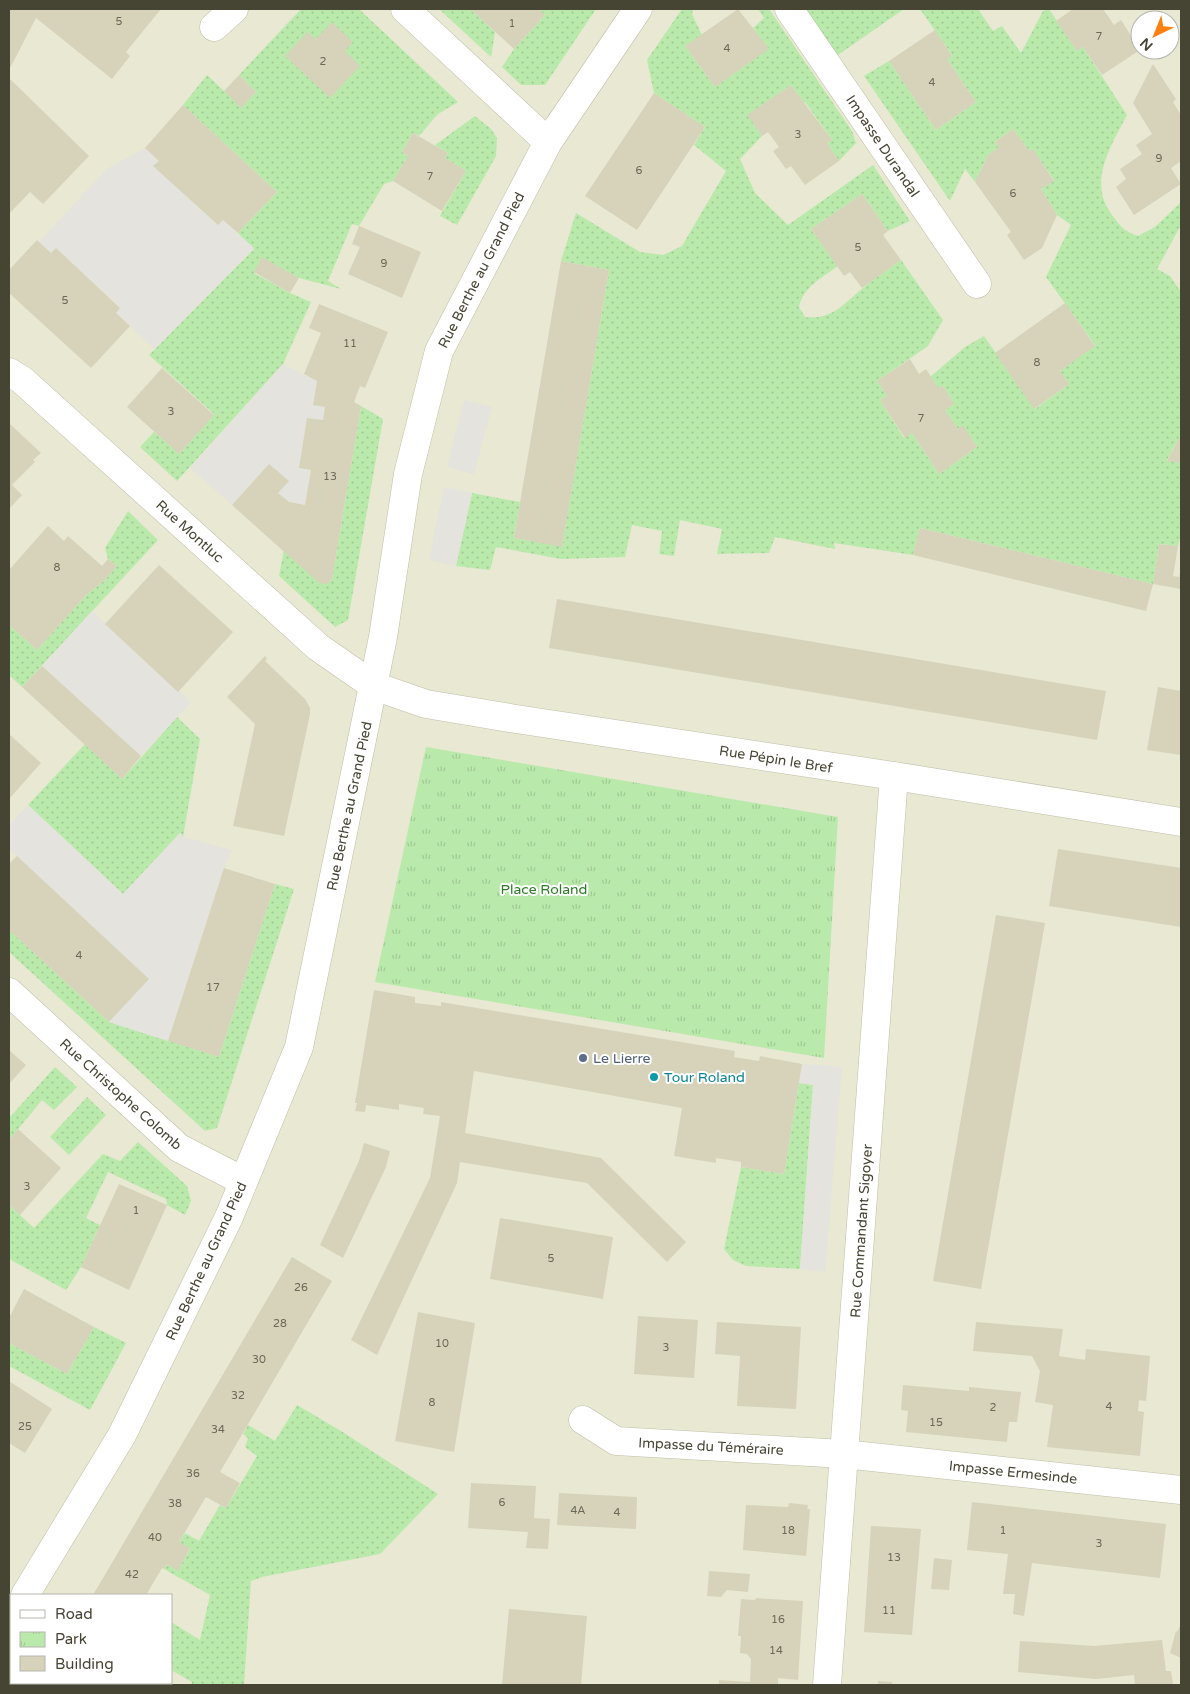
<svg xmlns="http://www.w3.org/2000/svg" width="1190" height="1694" viewBox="0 0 1190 1694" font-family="'Varela Round',sans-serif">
	<defs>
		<pattern id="grass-dots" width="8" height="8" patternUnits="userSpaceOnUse" patternTransform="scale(1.25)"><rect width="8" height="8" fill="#baeaab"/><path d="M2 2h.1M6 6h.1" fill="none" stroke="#a1ca94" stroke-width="1.8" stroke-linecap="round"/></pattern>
		<pattern id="park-tufts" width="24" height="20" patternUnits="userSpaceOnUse" patternTransform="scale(1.25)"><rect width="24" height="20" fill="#baeaab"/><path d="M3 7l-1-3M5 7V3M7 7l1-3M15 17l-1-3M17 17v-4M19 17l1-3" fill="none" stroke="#a1ca94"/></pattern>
	</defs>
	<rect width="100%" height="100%" fill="#f3f4e5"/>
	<path fill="#e8e8d3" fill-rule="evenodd" d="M9 9H1181V1685H9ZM1140 20H1170V50H1140ZM11 1595H171V1683H11Z"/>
	<path fill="url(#grass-dots)" d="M301 9H359L458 102 438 114 419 136 413 133 402 152 408 156 393 181 384 184 359 226 352 224 328 281 341 289 299 278 262 258 254 273 290 293 311 302 283 364 177 481 140 447 154 432 180 453 214 414 149 355 254 249 238 233 277 192 183 105 207 75 241 107 256 92 239 75Z
		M439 9H470L495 32 491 57Z
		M538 9H596L545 85H521L502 67 514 49 545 15Z
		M682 9H693L692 14 702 35 685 46 715 87 768 49 753 28 764 18 758 9H769L852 131 856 143 839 161 827 143 832 140 805 102 804 103 791 85 748 115 762 136 740 159 755 193 788 225 873 165 910 221 888 231 862 194 811 229 838 266C823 277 803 287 799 307L805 317C833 320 843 304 863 288 874 278 889 269 901 260L943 320 928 346 877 381 887 396 880 400 904 438 912 433 939 474 977 447 963 426 958 429 945 410 954 404 943 386 938 388 930 377 965 347 984 336 1035 409 1069 384 1060 371 1095 345 1046 277 1071 225 1057 215 1041 189 1054 180 1033 150 1029 151 1013 129 995 142 999 147 988 155 975 182 965 169 950 201 864 76 889 61 936 130 976 102 947 59 952 55 920 9H978L993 31 1002 26 1021 53 1043 11 1049 9 1077 51 1083 47 1127 115C1111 146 1087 182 1112 215 1122 228 1123 230 1138 236L1155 227 1181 202V225L1157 269 1170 276 1181 292V435L1167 460 1181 463V534L1178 546 1159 544 1153 584 920 528 913 555 834 543 835 549 775 537 769 553 717 554 722 529 680 520 674 556 659 554 662 531 632 525 625 557 561 559 496 547 490 570 456 566 472 493 520 502 514 538 562 546 609 270 561 261 576 213 640 252 663 255 682 246 726 171 694 145 705 127 654 93 647 60Z
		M802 9H904L835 57Z
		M475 116 491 129 497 138 496 156 457 225 440 216 466 171 445 158 448 153 435 145Z
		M361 406 383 419 348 620 335 627 279 576 284 550 329 583 332 579Z
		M128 511 158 540 22 687 9 675V625L37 650 87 594 105 580 117 566 108 559 105 548Z
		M177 717 200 739 183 837 180 833 123 894 28 805 85 744 122 779Z
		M275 884 294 889 217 1128 205 1131 9 952V930L109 1022 219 1057Z
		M55 1067 77 1087 54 1110 42 1100 9 1140V1118Z
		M799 1083 813 1085 800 1269 746 1266 733 1260 724 1249 741 1167 784 1174Z
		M87 1097 106 1115 69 1155 50 1137Z
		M138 1142 187 1186 191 1201 185 1215 167 1205 166 1199 108 1172 86 1218 100 1225 81 1267 66 1290 9 1259V1205L34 1228 103 1154 120 1161Z
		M94 1327 126 1343 90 1410 9 1366V1343L67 1374Z
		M297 1405 341 1431 438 1494 380 1554 262 1577 251 1581 244 1685H191L192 1682 171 1670V1622L200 1640 210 1595 164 1569 167 1564 178 1570 190 1549 179 1542 185 1533 199 1541 220 1505 226 1508 257 1456 245 1447 248 1438 243 1434 248 1425 275 1441Z"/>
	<path fill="url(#park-tufts)" d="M426 747 838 817 824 1058 375 982Z"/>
	<path fill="#e4e3dd" d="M145 148 159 161 154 166 217 225 223 220 254 248 155 349 116 313 120 307 56 248 51 253 39 242 107 169Z
		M283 364 317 381 313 405 325 407 323 420 307 418 299 468 311 470 305 505 289 502 278 493 288 481 269 464 232 505 190 468Z
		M464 400 492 407 474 474 447 467Z
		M444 487 472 493 456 566 429 560Z
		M92 611 191 702 141 756 42 666Z
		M28 805 123 894 180 833 183 837 232 850 224 868 168 1041 109 1022 148 979 9 849V825Z
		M802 1064 842 1067 825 1272 800 1269 813 1085 799 1083Z"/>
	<path fill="#d6d3ba" d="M9 9H161L126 52 130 56 112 79 36 18 9 70Z
		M470 9H538L545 15 514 49Z
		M738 9 769 49 715 87 685 46Z
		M1073 9H1103L1114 25 1121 20 1140 50 1102 75 1083 47 1077 51 1056 21Z
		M332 22 353 42 345 51 360 66 330 98 285 56 307 32 316 39Z
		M935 30 952 56 947 59 976 102 936 130 889 61Z
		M1153 64 1176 99 1173 102 1181 115V161L1171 168 1181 184 1134 215 1116 187 1126 179 1120 169 1142 154 1136 145 1152 134 1133 103Z
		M239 75 256 92 241 108 224 91Z
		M9 78 89 156 43 204 30 192 9 214Z
		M791 85 832 140 827 143 839 161 805 185 791 166 786 169 773 151 779 147 768 132 762 136 747 115Z
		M654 93 705 127 637 230 585 196Z
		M183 105 277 192 238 233 223 220 218 225 153 166 159 161 145 148Z
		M1013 129 1029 151 1033 149 1054 181 1041 189 1057 215 1042 248 1024 260 1007 235 1011 232 975 182 988 155 999 147 995 142Z
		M413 133 448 153 445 158 466 171 442 211 393 181 408 156 402 152Z
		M862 194 888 231 883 235 901 260 862 288 850 272 844 276 811 229Z
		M359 226 421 252 402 298 348 274 360 247 352 244Z
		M37 240 51 253 56 248 120 308 116 313 130 326 91 368 9 293V270Z
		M262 257 299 278 290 293 254 272Z
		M561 261 609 270 562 547 514 538Z
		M1065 303 1095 346 1060 371 1069 384 1034 409 995 353Z
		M319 304 388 332 365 388 360 386 354 402 361 406 332 579 329 583 323 584 318 582 232 505 269 464 289 481 278 493 289 502 305 505 311 470 299 468 307 418 323 420 325 407 313 405 317 381 304 374 321 333 309 328Z
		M910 359 919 374 926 369 938 388 943 386 954 404 945 410 958 429 963 425 977 447 939 474 912 433 905 438 880 400 887 396 877 381Z
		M162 368 214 415 179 454 127 407Z
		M10 424 41 453 33 460 35 462 12 485 22 495 9 509V426Z
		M1181 435V463L1167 461Z
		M48 526 64 541 68 536 102 566 108 559 117 566 105 580 87 594 37 650 9 625V570Z
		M920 528 1153 584 1159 544 1178 546 1173 576 1179 577 1181 570V589L1153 584 1146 611 913 555Z
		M159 565 233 632 178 692 105 624Z
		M557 599 1106 691 1097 740 549 648Z
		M265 656 267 659 265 661 305 699 310 708V714L284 836 233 826 255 724 227 697Z
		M42 666 141 756 122 779 22 687Z
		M1158 687 1181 691V755L1147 750Z
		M9 734 41 763 9 799Z
		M1058 849 1181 868V927L1049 906Z
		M17 856 149 979 109 1022 9 930V864Z
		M224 868 275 884 219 1057 168 1041Z
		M996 915 1045 923 981 1289 933 1281Z
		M374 990 415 997V1003L441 1006V1002L735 1051 734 1057 759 1061 760 1056 802 1064 784 1174 741 1167V1162L716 1158V1163L674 1156 682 1108 474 1071 465 1133 601 1158 686 1242 667 1262 587 1183 460 1162 457 1183 377 1355 351 1340 430 1178 440 1116 423 1114 424 1108 399 1104V1110L366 1105 365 1112 355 1111 357 1103H355Z
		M9 1050 26 1065 9 1084Z
		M18 1129 61 1168 20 1215 9 1205V1140Z
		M364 1143 390 1151 386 1167 343 1258 320 1245 359 1161Z
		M119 1184 167 1205 129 1290 81 1267Z
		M500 1218 613 1237 603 1299 490 1279Z
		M292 1257 332 1281 220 1472 240 1483 226 1508 206 1497 179 1542 190 1548 178 1571 167 1564 164 1569 162 1568 146 1595H93Z
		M24 1289 94 1327 67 1374 9 1343V1318Z
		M418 1312 475 1323 454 1452 395 1441Z
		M638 1316 698 1320 694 1378 634 1374Z
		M717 1322 801 1327 796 1409 737 1406 740 1356 715 1354Z
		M976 1322 1063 1329 1059 1356 1085 1360 1086 1349 1150 1356 1146 1401 1139 1400 1138 1411 1144 1412 1140 1456 1047 1447 1053 1405 1035 1402 1040 1371 1032 1356 973 1351Z
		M9 1381 52 1409 25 1453 9 1443Z
		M903 1385 969 1391V1387L1021 1392 1017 1422H1009L1007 1442 906 1432 908 1411 901 1410Z
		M471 1483 536 1486 534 1518 550 1519 548 1549 526 1548 528 1532 468 1528Z
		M559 1493 637 1497 636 1529 557 1525Z
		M972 1502 1166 1524 1160 1578 1032 1563 1024 1616 1013 1614 1015 1594H1003L1008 1554 967 1550Z
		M789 1503 808 1505 807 1509H810L806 1556 743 1550 746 1505 788 1507Z
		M871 1526 921 1529 912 1635 864 1632Z
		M934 1558 952 1560 949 1590 931 1589Z
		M709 1571 750 1574 748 1592 727 1590 721 1597 707 1596Z
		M756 1598 803 1601 798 1680 778 1678V1685H719V1680L750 1682 751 1659 747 1654 740 1653 741 1636H738L741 1599 755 1600Z
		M509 1609 587 1616 581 1685H502Z
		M1181 1624V1658L1170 1653 1176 1631 1177 1632Z
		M1162 1640 1166 1671H1171L1173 1685H1135L1134 1675 1096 1679 1018 1672 1020 1641 1094 1646Z
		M878 1681 892 1682V1685H878Z
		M42 1683H106L104 1685H41Z"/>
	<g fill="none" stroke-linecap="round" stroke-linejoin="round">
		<defs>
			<path id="street" d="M405 9 548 142
				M789 9 977 284
				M214 27 234 9
				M9 372 22 380 318 647 374 686 426 704 516 719 894 776 1181 822
				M9 992 179 1148 243 1181
				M583 1420 616 1441 844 1454 1181 1490
				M25 1595 122 1435 229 1217 299 1047 383 637 408 474 439 351 548 142 638 9
				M9 1622 11 1618
				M827 1685 894 776"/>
		</defs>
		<use href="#street" stroke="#bfbfa7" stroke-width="29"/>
		<use href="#street" stroke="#fff" stroke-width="28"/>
	</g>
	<circle fill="#5c6f8a" stroke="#fff" stroke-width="2" cx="583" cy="1058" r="5"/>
	<circle fill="#0f9aa8" stroke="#fff" stroke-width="2" cx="654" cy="1077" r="5"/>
	<g text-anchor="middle" stroke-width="4" stroke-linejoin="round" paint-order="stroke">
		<g font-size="11" fill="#6a6856">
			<text x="119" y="25">5</text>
			<text x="512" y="27">1</text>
			<text x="1099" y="40">7</text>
			<text x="727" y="52">4</text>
			<text x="323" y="65">2</text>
			<text x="932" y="86">4</text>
			<text x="798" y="138">3</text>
			<text x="1159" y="162">9</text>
			<text x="639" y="174">6</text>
			<text x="430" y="180">7</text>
			<text x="1013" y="197">6</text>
			<text x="858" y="251">5</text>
			<text x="384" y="267">9</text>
			<text x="65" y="304">5</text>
			<text x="350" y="347">11</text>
			<text x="1037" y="366">8</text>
			<text x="171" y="415">3</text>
			<text x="921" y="422">7</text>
			<text x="330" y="480">13</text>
			<text x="57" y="571">8</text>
			<text x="79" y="959">4</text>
			<text x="213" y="991">17</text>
			<text x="27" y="1190">3</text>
			<text x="136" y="1214">1</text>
			<text x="551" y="1262">5</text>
			<text x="301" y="1291">26</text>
			<text x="280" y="1327">28</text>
			<text x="442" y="1347">10</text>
			<text x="666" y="1351">3</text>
			<text x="259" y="1363">30</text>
			<text x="238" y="1399">32</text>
			<text x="432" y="1406">8</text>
			<text x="1109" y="1410">4</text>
			<text x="993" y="1411">2</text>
			<text x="936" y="1426">15</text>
			<text x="25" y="1430">25</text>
			<text x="218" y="1433">34</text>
			<text x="193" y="1477">36</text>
			<text x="502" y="1506">6</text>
			<text x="175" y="1507">38</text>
			<text x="578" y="1514">4A</text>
			<text x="617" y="1516">4</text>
			<text x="788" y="1534">18</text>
			<text x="1003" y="1534">1</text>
			<text x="155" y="1541">40</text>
			<text x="1099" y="1547">3</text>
			<text x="894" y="1561">13</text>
			<text x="132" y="1578">42</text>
			<text x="889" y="1614">11</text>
			<text x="778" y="1623">16</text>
			<text x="776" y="1654">14</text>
		</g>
		<g font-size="14" fill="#464534" stroke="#fff">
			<text transform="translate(883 146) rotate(56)" y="5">Impasse Durandal</text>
			<text transform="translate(481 270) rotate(-63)" y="5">Rue Berthe au Grand Pied</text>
			<text transform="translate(190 531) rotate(42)" y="5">Rue Montluc</text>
			<text transform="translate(776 759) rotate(9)" y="5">Rue Pépin le Bref</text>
			<text transform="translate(349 806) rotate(-78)" y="5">Rue Berthe au Grand Pied</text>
			<text transform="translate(121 1094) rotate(42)" y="5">Rue Christophe Colomb</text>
			<text transform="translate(861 1231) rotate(-86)" y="5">Rue Commandant Sigoyer</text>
			<text transform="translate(206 1261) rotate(-65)" y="5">Rue Berthe au Grand Pied</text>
			<text transform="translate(711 1446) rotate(3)" y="5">Impasse du Téméraire</text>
			<text transform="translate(1013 1472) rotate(6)" y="5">Impasse Ermesinde</text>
		</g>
		<g font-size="14" fill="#2a7b24" stroke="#fff">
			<text x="544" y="894">Place Roland</text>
		</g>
		<g font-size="14" fill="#4e5e75" stroke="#fff" text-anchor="start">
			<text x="593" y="1063">Le Lierre</text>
		</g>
		<g font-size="14" fill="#0d838f" stroke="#fff" text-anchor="start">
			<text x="664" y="1082">Tour Roland</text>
		</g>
	</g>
	<rect width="1190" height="1694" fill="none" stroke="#464534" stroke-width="20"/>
	<rect x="10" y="1594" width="162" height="90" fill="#ffffff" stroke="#b5b5ae"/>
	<rect x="20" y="1610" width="25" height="8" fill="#ffffff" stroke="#b5b5ae"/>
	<text x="55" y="1619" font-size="15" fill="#464534">Road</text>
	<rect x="20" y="1632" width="25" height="15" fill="url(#park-tufts)" stroke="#b5b5ae"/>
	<text x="55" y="1644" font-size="15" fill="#464534">Park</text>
	<rect x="20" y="1656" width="25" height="15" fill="#d6d3ba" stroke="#b5b5ae"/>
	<text x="55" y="1669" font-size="15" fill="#464534">Building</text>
	<g transform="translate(1155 35) rotate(223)"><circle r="24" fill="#ffffff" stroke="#b5b5ae"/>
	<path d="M0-4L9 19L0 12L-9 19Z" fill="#ff7f10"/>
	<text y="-8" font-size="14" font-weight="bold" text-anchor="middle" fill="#464534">N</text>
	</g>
</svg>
